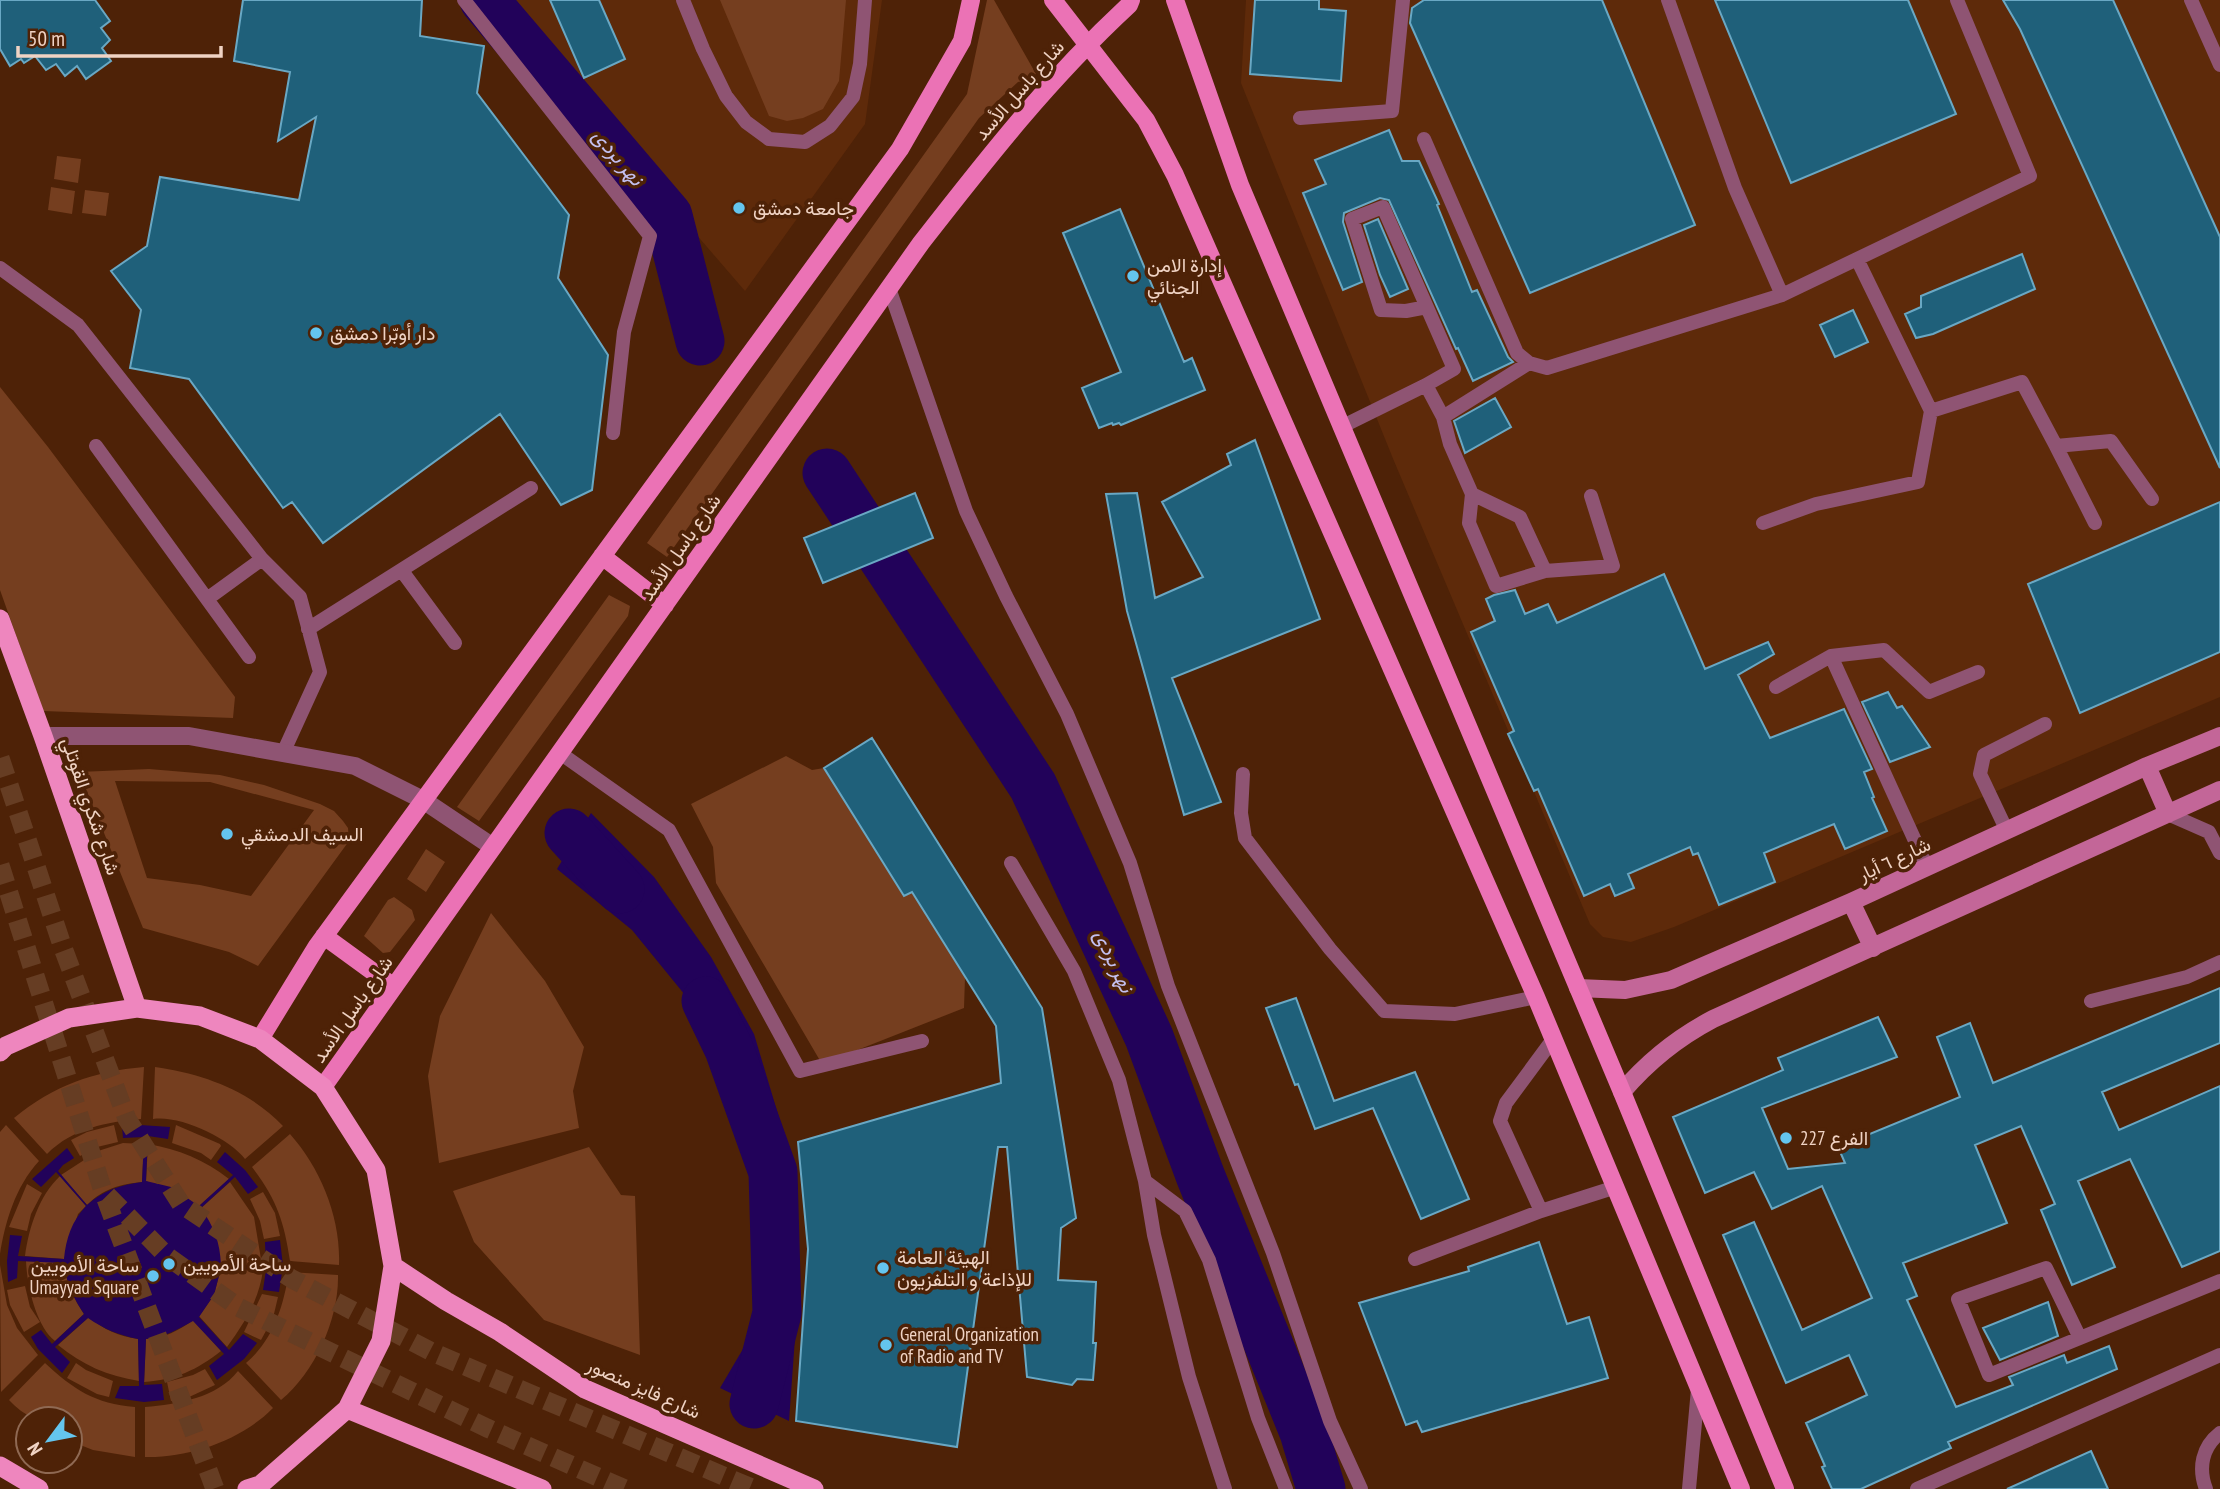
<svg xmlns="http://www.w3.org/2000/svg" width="2220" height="1489" viewBox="0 0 2220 1489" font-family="'PT Sans Narrow',Vazirmatn,sans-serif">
	<rect width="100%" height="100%" fill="#4e2207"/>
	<path fill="#5e2a0a" d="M494 0H882L865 124 745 291Z
		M1246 0H2220V697L1674 927 1631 942 1603 937 1590 924 1394 461 1241 83Z"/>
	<path fill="#753e1f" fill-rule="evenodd" d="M720 0H846L839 81 823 109 803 118 787 121 769 116Z
		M987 0H994L1036 74 1032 79 1018 82 979 118 667 557 647 543 967 94Z
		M57 156 81 159 78 183 54 179Z
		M51 187 75 191 72 214 48 210Z
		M85 190 109 193 106 216 82 213Z
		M0 387 48 447 235 697 233 718 43 711 0 590Z
		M609 595 630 606 628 616 479 821 457 807Z
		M786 756 812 770 824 768 904 896 912 891 965 977 964 1008 822 1064 716 883 713 847 691 804Z
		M149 769 220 775 264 785 320 804 334 811 343 821 348 828 349 841 258 966 229 952 143 928 79 772ZM115 781 210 782 314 810 251 896 200 885 147 878Z
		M426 849 445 862 426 892 407 879Z
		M394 897 412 910 415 920 390 952 383 953 364 936 388 900Z
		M491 913 545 981 584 1047 573 1091 579 1128 439 1163 428 1076 440 1016Z
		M144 1067 141 1119C107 1122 73 1128 47 1154L14 1118C53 1086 94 1071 144 1067Z
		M155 1067C203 1074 249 1090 283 1126L245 1159C229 1138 180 1115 153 1119Z
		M6 1125 39 1161C15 1187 5 1223 0 1254V1132Z
		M114 1125 118 1142 97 1147 80 1156 71 1140 87 1132Z
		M176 1125 220 1144 221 1146 211 1160 201 1153 172 1143Z
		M290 1134C321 1169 341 1218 339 1265L290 1261C284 1221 277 1200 252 1167Z
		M123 1143 144 1144 142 1182C120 1184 103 1189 87 1205L61 1175 98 1151Z
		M148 1144C178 1149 205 1160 229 1179L199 1206 146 1181Z
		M589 1147 621 1195 635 1196 640 1355 544 1320 474 1242 453 1191Z
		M60 1176 86 1206 78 1214 64 1259 25 1256C29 1227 39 1196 60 1176Z
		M230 1182 254 1217 262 1265H221L200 1209Z
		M27 1184 42 1193 31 1214 27 1231 9 1227Z
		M263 1192 275 1213 280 1236 264 1239 260 1221 250 1199Z
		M26 1261 64 1263C66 1283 73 1297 84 1314L55 1341C36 1326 27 1286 26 1261Z
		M0 1265 7 1305 17 1328 38 1355 1 1392Z
		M221 1268 263 1270C259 1300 245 1322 227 1347L199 1316 214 1295Z
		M289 1272 338 1275C339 1319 315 1372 281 1400L246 1363C274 1339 283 1307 289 1272Z
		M25 1286 30 1307 40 1322 24 1332 10 1305 7 1290Z
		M262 1294 278 1297 273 1318 261 1340 244 1332Z
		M89 1317C104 1330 119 1336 138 1339L139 1381C108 1376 82 1365 58 1345Z
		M193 1320 221 1351C197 1370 175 1380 144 1382L146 1339C165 1338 178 1331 193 1320Z
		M45 1363C73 1389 95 1404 135 1407V1457L93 1450 70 1441V1419C40 1419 31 1423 9 1400Z
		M76 1363 86 1370 113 1381 109 1397 97 1394 67 1378Z
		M205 1369 215 1385 187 1398 171 1401 167 1382 193 1375Z
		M238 1371 273 1408C242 1440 189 1458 145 1457V1407C178 1404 217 1398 238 1371Z"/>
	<path fill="#22025a" d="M591 813 654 877 711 957 754 1034 789 1151 800 1269 789 1421 720 1388 776 1293 773 1172 729 1049 632 930 557 869Z
		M140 1125 170 1127 168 1139 148 1136 146 1181 171 1187 199 1206 233 1175 217 1162 225 1152 245 1170 258 1187 248 1194 235 1177 201 1208C214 1227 220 1242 221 1265H266L265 1242 280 1240 283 1266 279 1292 263 1290 266 1270 221 1268 214 1295 199 1317 229 1350 243 1334 257 1343 244 1359 217 1380 209 1366 224 1354 193 1321C177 1330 165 1337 146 1339L144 1385 162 1384 164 1400 144 1402 115 1398 120 1386H139L138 1339C118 1335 104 1329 88 1318L55 1347 70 1362 62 1373 38 1349 31 1337 41 1330 52 1344 84 1314C73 1297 66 1283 64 1263L18 1261 17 1278 8 1282 7 1261 10 1235 22 1236 18 1256 64 1259C66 1238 72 1221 86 1206L56 1172 41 1187 32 1179 67 1148 74 1158 63 1165 58 1171 87 1205C104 1190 120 1185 142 1182L144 1137 123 1138 122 1126Z"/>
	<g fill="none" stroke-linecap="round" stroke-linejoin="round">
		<path stroke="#22025a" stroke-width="49" d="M484 0 668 216 700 341
			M827 473 1033 786 1149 1037 1200 1175 1304 1432 1321 1489
			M569 833 620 889
			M706 1001 729 1049 773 1172 777 1313 754 1404"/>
	</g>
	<path fill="#1f607a" stroke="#69a8c4" stroke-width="2" d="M0 0H95L110 21 101 28 110 40 102 48 111 61 86 79 77 66 65 76 56 64 46 70 35 56 24 63 21 59 10 66 0 49Z
		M243 0H422L420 36 484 46 477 93 569 215 558 278 608 355 592 490 561 505 500 414 323 543 292 502 283 508 189 379 130 368 141 310 111 271 147 246 160 177 299 200 316 117 278 141 290 72 234 61Z
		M550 0H599L625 59 584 78Z
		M1255 0H1319V9L1346 11 1341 81 1250 74Z
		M1424 0H1602L1695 225 1530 293 1410 23 1412 8Z
		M1715 0H1908L1956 114 1791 183Z
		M2003 0H2113L2220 237V468L2020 29Z
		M1389 130 1402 161H1419L1439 204 1437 205 1472 292 1477 290 1508 357 1513 362 1473 381 1458 348 1456 349 1389 200 1380 198 1344 213 1343 222 1362 282 1343 290 1303 193 1326 184 1315 160Z
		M1120 209 1184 362 1192 358 1205 390 1121 425 1119 423 1113 425 1112 423 1099 428 1082 388 1121 372 1063 233Z
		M1378 219 1408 289 1390 297 1380 275 1364 225Z
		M2022 254 2035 289 1933 334 1916 338 1905 314 1921 307V296Z
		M1853 310 1868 342 1835 357 1820 325Z
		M1495 398 1511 427 1465 453 1454 421Z
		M1255 440 1320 619 1172 678 1221 802 1184 815 1127 611 1106 494 1137 493 1155 598 1203 577 1162 502 1231 465 1227 454Z
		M915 493 933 538 823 583 804 538Z
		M2220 502V652L2080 713 2028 584Z
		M1664 574 1705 669 1768 642 1774 654 1738 675 1770 738 1844 709 1872 769 1864 772 1874 797 1872 798 1887 831 1845 849 1834 824 1764 853 1775 882 1719 905 1698 853 1693 855 1690 847 1628 874 1634 888 1615 896 1610 884 1584 896 1538 789 1534 791 1508 734 1514 731 1471 632 1495 621 1486 599 1494 595 1515 590 1525 614 1548 604 1557 623Z
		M1888 692 1897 708 1902 706 1930 747 1890 762 1862 702Z
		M872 738 1042 1008 1076 1218 1061 1228 1058 1280 1096 1282 1093 1343H1096L1093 1380 1077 1379 1072 1385 1027 1377 1007 1147H998L957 1447 796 1421 808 1249 798 1142 1001 1083 996 1026 912 892 904 896 824 768Z
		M2220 988V1043L2102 1092 2119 1130 2220 1086V1251L2182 1267 2130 1159 2078 1181 2115 1267 2072 1285 2041 1210 2055 1204 2021 1126 1975 1145 2007 1223 1903 1263 1917 1296 1907 1300 1956 1407 2013 1385 2009 1377 2064 1355 2067 1363 2109 1346 2117 1369 1948 1442 1951 1448 1861 1489H1832L1822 1467 1825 1466 1806 1423 1867 1395 1849 1355 1786 1383 1723 1235 1754 1222 1802 1330 1872 1298 1822 1186 1772 1209 1754 1172 1705 1193 1673 1117 1783 1070 1778 1058 1878 1017 1897 1057 1762 1108 1788 1169 1845 1163 1838 1147 1960 1097 1937 1037 1970 1023 1993 1083Z
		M1296 998 1334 1101 1415 1072 1469 1199 1421 1219 1373 1108 1315 1129 1298 1084 1295 1085 1266 1008Z
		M1539 1242 1567 1324 1589 1317 1608 1378 1422 1432 1417 1421 1406 1425 1359 1303 1469 1271 1468 1267Z
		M2048 1302 2058 1336 2000 1360 1983 1328Z
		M2091 1451 2108 1489H2007Z"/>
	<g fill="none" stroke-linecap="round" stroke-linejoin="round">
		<path stroke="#663d23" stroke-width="19" stroke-dasharray="19 10" stroke-linecap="butt" d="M0 758 63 948 127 1119 181 1204 292 1279 432 1352 754 1489
			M0 865 103 1191 167 1256 238 1307 487 1428 625 1489
			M106 1199 215 1489"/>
		<path stroke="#8f5473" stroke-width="14" d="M464 0 650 236 624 332 613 433
			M683 0 703 49 726 96 746 122 769 139 805 142 830 126 853 97 860 64 865 0
			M1668 0 1735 188 1782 295
			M2191 0 2220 65
			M1300 118 1392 111 1403 0
			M1424 139 1517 353 1529 363 1547 368 1782 295 2030 176 1957 0
			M1857 259 1931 411 2022 382 2056 446 2111 441 2152 499
			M0 268 78 325 262 559 300 597 320 672 283 753
			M889 288 966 511 1006 596 1067 714 1130 863 1168 986 1273 1253 1330 1421 1361 1489
			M1426 385 1454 369 1383 207 1352 219 1381 310 1406 311 1427 307
			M1341 427 1426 385 1443 417
			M96 446 249 657
			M2056 446 2095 523
			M1472 494 1520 517 1545 571 1496 586 1469 523 1472 494 1450 444 1443 417 1529 363
			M1763 523 1816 504 1918 482 1931 411
			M402 571 455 643
			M1545 571 1613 566 1591 496
			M207 599 262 559
			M308 629 531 488
			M1831 656 1927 867
			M1776 687 1831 656 1884 650 1929 692 1978 672
			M560 753 669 830 800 1071 922 1041
			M1243 774 1241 813 1245 838 1330 949 1384 1011 1455 1014 1536 997
			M2168 814 2209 832 2220 853
			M2007 831 1980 774 1984 755 2045 724
			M1011 863 1074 971 1119 1080 1145 1181 1154 1235 1189 1377 1225 1489
			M2091 1001 2187 977 2220 962
			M1554 1038 1506 1103 1500 1121 1541 1211 1616 1187
			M1145 1181 1185 1211 1209 1260 1258 1418 1286 1489
			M1415 1259 1541 1211
			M2080 1338 2046 1268 1958 1299 1989 1375 2220 1281
			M1689 1489 1698 1389
			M1917 1489 2220 1355
			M2206 1489C2198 1468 2202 1447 2220 1433"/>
		<path stroke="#8f5473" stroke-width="18" d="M43 736H189L355 766 423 800 493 847"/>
		<path stroke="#c36698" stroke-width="18" d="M2147 766 2168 814
			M1851 902 1873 948
			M1578 988 1625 990 1671 980 1851 902 2147 766 2220 736
			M1622 1092C1649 1060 1677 1038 1713 1019L2220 790"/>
		<path stroke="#eb72b5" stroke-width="18" d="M1053 0 1146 120 1175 175 1536 997 1741 1489
			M1175 0 1240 185 1622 1092 1785 1489
			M602 556 665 605
			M324 936 394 987
			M260 1039 317 946 900 149 962 41 971 0
			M323 1087 921 243C988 157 1049 79 1129 5L1131 0"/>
		<path stroke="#ee86be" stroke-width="19" d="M0 619 43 736 137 1008
			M0 1052 6 1046 69 1018 137 1008 200 1016 260 1039 323 1087 376 1170 393 1266 381 1341 347 1409 260 1485 247 1489
			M393 1266 446 1301 500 1332 585 1389 814 1489
			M347 1409 542 1489
			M0 1466 39 1489"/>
	</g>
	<g fill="#64c5ee" stroke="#4e2207" stroke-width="2.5">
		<circle cx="739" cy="208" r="7"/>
		<circle cx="1133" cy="276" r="7"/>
		<circle cx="316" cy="333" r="7"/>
		<circle cx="227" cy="834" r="7"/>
		<circle cx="1786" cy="1138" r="7"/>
		<circle cx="169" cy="1264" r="7"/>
		<circle cx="883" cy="1268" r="7"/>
		<circle cx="153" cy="1276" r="7"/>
		<circle cx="886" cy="1345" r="7"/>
	</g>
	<g text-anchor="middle" stroke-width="7" stroke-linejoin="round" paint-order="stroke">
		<g font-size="19" fill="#f0d3c4" stroke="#4e2207">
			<text transform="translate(1019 90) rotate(-49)" y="7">شارع باسل الأسد</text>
			<text transform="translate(680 547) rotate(-55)" y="7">شارع باسل الأسد</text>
			<text transform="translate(91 806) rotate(71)" y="7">شارع شكري القوتلي</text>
			<text transform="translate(1894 859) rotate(-25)" y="7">شارع ٦ أيار</text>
			<text transform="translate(352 1009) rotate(-55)" y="7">شارع باسل الأسد</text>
			<text transform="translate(644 1388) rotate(24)" y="7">شارع فايز منصور</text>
		</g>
		<g font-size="19" fill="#f0d3c4" stroke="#4e2207" text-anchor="start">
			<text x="753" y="215">جامعة دمشق</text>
			<text x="1147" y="272">إدارة الامن<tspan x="1147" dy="22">الجنائي</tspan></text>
			<text x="330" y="340">دار أوبّرا دمشق</text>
			<text x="241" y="841">السيف الدمشقي</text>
			<text x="1800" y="1145">الفرع 227</text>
			<text x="897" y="1264">الهيئة العامة<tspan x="897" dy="22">للإذاعة و التلفزيون</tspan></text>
			<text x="183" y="1271">ساحة الأمويين</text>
			<text x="139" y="1272" text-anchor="end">ساحة الأمويين<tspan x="139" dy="22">Umayyad Square</tspan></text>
			<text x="900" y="1341">General Organization<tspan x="900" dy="22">of Radio and TV</tspan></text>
		</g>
		<g font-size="21" font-style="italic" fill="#c4c0f0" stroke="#4e2207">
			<text transform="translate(618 157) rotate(50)" y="7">نهر بردى</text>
			<text transform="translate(1114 961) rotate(65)" y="7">نهر بردى</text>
		</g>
	</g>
	<g transform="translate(49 1440) rotate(238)"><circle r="33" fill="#4e2207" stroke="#8f6953" stroke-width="2"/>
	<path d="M0-5L12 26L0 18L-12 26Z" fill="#64c5ee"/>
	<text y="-10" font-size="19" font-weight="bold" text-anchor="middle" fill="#f0d3c4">N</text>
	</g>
	<path d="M18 46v10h203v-10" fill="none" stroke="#f0d3c4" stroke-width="3.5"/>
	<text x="28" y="46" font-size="21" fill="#f0d3c4" stroke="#4e2207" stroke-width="5" paint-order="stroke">50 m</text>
</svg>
